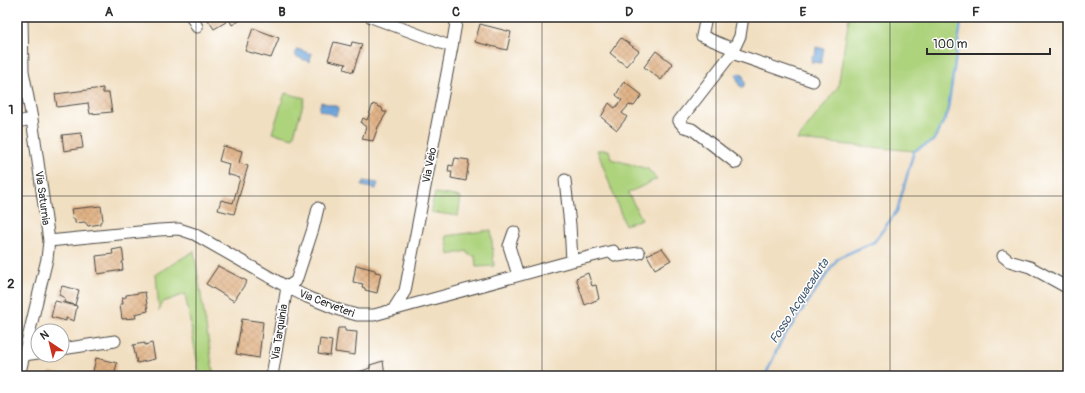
<svg xmlns="http://www.w3.org/2000/svg" width="1085" height="393" viewBox="0 0 1085 393" font-family="Pangolin,sans-serif">
	<defs>
		<pattern id="building-cross-hatch" width="8" height="8" patternUnits="userSpaceOnUse"><rect width="8" height="8" fill="#e1b386"/><path d="M0 0l8 8M0 8l8-8" fill="none" stroke="#c19a74"/></pattern>
	</defs>
	<rect width="100%" height="100%" fill="#fff"/>
	<filter id="ink" filterUnits="userSpaceOnUse"><feTurbulence type="fractalNoise" baseFrequency=".025" numOctaves="2"/><feDisplacementMap in="SourceGraphic" scale="8" xChannelSelector="R" yChannelSelector="G"/><feConvolveMatrix kernelMatrix="1 2 1 2 8 2 1 2 1" color-interpolation-filters="sRGB"/></filter>
	<filter id="wash" filterUnits="userSpaceOnUse"><feTurbulence type="fractalNoise" baseFrequency=".012" numOctaves="4" result="noise"/><feDisplacementMap in="SourceGraphic" scale="16" xChannelSelector="R" yChannelSelector="G"/><feGaussianBlur stdDeviation="0.9" result="paint"/><feColorMatrix in="noise" values="0 0 0 0 0 0 0 0 0 0 0 0 0 0 0 0 0 1.4 0 .05"/><feComposite in="paint" operator="in"/></filter>
	<g filter="url(#wash)">
		<rect width="100%" height="100%" fill="#f1dfc1"/>
		<path fill="#add37d" stroke="#6c7f54" d="M849 17H962L947 115 933 141 914 151 797 140 838 87Z
			M285 93 305 98 293 138 272 133Z
			M597 150H609L611 159 648 169 657 179 628 193 642 219 625 225Z
			M435 193 461 197 458 216 430 212Z
			M491 230 494 266 476 267 475 256 469 255 467 251 449 255 446 236Z
			M194 251 214 376H200L185 294 163 302 159 311 156 274Z"/>
		<path fill="#6aa3d9" stroke="#4a6782" d="M816 47 824 49 821 63 811 62 812 56H815Z
			M297 49 312 54 309 62 295 56Z
			M739 73 743 75 745 83 743 88 739 85 736 75Z
			M321 102 339 107 336 116 319 110Z
			M364 181 378 183 376 189 362 186Z"/>
		<g fill="none" stroke-linecap="round" stroke-linejoin="round">
			<path stroke="#6aa3d9" stroke-width="2.5" d="M762 376 766 374 781 341 838 258 874 242 897 211 914 151 933 141 947 115 962 17"/>
		</g>
		<g id="blocks">
			<path fill="url(#building-cross-hatch)" d="M206 17H244V18L232 25 228 17 225 19 226 22 214 29Z
				M480 24 511 32 507 50 475 42Z
				M253 28 279 38 271 58 245 51Z
				M621 38 639 51 626 66 610 53Z
				M334 42 351 46 352 42 362 44 353 72 344 69 346 64 328 60Z
				M656 51 673 64 661 80 644 67Z
				M624 81 642 95 634 106 629 105 622 113 627 117 617 130 601 117 609 103 615 108 622 100 616 95Z
				M103 88V93H109L112 112 90 114 88 103 57 107 55 94Z
				M373 104 382 108 383 112H387L378 127 373 141 362 139 366 127 361 123 363 118 367 120Z
				M81 133 83 148 64 151 62 135Z
				M223 146 242 151 239 163 248 166 234 214 218 210 221 200 233 203 240 178 227 174 229 164 219 161Z
				M455 158 469 160 466 181 451 178 452 172H448L449 165 453 166Z
				M101 206 103 220 100 222V224L88 226 85 222 75 223V219H73L71 209Z
				M1067 244H1068V258H1065Z
				M122 248 124 261 122 262 123 270 98 274 96 256 113 254 112 250Z
				M662 248 671 260 655 269 647 255Z
				M356 265 375 270V272L381 273 377 293 365 290V288L362 287 363 284 353 282Z
				M218 266 247 281 234 301 206 284Z
				M588 273 592 286 596 285 599 299 585 305 576 278Z
				M62 286 79 290 75 305 64 302 65 298 59 295Z
				M145 292 148 311 135 314 136 318 122 319 120 304H123L122 298 126 297V295Z
				M55 301 77 306 74 321 66 318V321L51 317Z
				M242 319 263 322 259 358 236 354Z
				M338 328H345V331L357 332 355 355 335 352Z
				M320 339 332 341 330 356 318 354Z
				M145 343V345L152 343 155 359 137 363 133 345Z
				M96 358 117 363 114 376H92Z
				M383 361 385 376H354V374L370 368V365Z
				M50 372 66 375V376H48Z"/>
		</g>
	</g>
	<g filter="url(#ink)">
		<use href="#blocks" fill-opacity="0" stroke="#494642" stroke-width="1"/>
		<g fill="none" stroke-linecap="round" stroke-linejoin="round">
			<defs>
				<path id="minor" d="M192 17 197 27
					M371 17 452 47
					M706 17 702 36 733 49
					M732 53 813 81
					M17 122 32 119
					M736 163 692 129 684 127 679 121 732 53 740 36 743 17
					M565 180 570 225 572 261
					M514 232 509 246 518 275
					M49 241 159 230 179 229 194 234 287 287 307 297 339 310 357 315H374L564 263 613 251 615 255 618 256 639 253
					M1003 256 1009 261 1030 267 1068 288
					M393 310 405 291 452 47 457 17
					M62 349 115 341
					M24 355 38 353
					M19 376 47 259 49 241 32 119 23 71 22 17
					M272 376 287 287 296 281 313 229 318 208"/>
			</defs>
			<use href="#minor" stroke="#494642" stroke-width="13"/>
			<use href="#minor" stroke="#fff" stroke-width="11"/>
		</g>
	</g>
	<path fill="none" stroke="#2b2b2b" stroke-width="1" stroke-opacity="0.55" d="M196 17V376M369 17V376M542 17V376M716 17V376M890 17V376M17 196H1068"/>
	<g text-anchor="middle" stroke-width="3" stroke-linejoin="round" paint-order="stroke">
		<g font-size="11" fill="#2b2b2b" stroke="#fff">
			<text transform="translate(429 165) rotate(-79)" y="4">Via Veio</text>
			<text transform="translate(43 198) rotate(82)" y="4">Via Saturnia</text>
			<text transform="translate(327 303) rotate(21)" y="4">Via Cerveteri</text>
			<text transform="translate(279 332) rotate(-81)" y="4">Via Tarquinia</text>
		</g>
		<g font-size="12" font-style="italic" fill="#445b71" stroke="#fff">
			<text transform="translate(799 301) rotate(-57)" y="4">Fosso Acquacaduta</text>
		</g>
	</g>
	<rect width="1085" height="393" fill="none" stroke="#fff" stroke-width="44"/>
	<g transform="translate(50 343) rotate(325)"><circle r="19" fill="#ffffff" stroke="#aaaaaa"/>
	<path d="M0-3L7 15L0 10L-7 15Z" fill="#c8321e"/>
	<text y="-6" font-size="11" font-weight="bold" text-anchor="middle" fill="#2b2b2b">N</text>
	</g>
	<path d="M927 48v6h123v-6" fill="none" stroke="#2b2b2b" stroke-width="2"/>
	<text x="933" y="48" font-size="12" fill="#2b2b2b" stroke="#ffffff" stroke-width="3" paint-order="stroke">100 m</text>
	<rect x="22" y="22" width="1041" height="349" fill="none" stroke="#2b2b2b" stroke-width="1.5"/>
	<g font-size="13" text-anchor="middle" font-weight="bold" fill="#2b2b2b">
		<text x="109" y="16">A</text>
		<text x="282" y="16">B</text>
		<text x="456" y="16">C</text>
		<text x="629" y="16">D</text>
		<text x="803" y="16">E</text>
		<text x="976" y="16">F</text>
		<text x="11" y="114">1</text>
		<text x="11" y="288">2</text>
	</g>
</svg>
